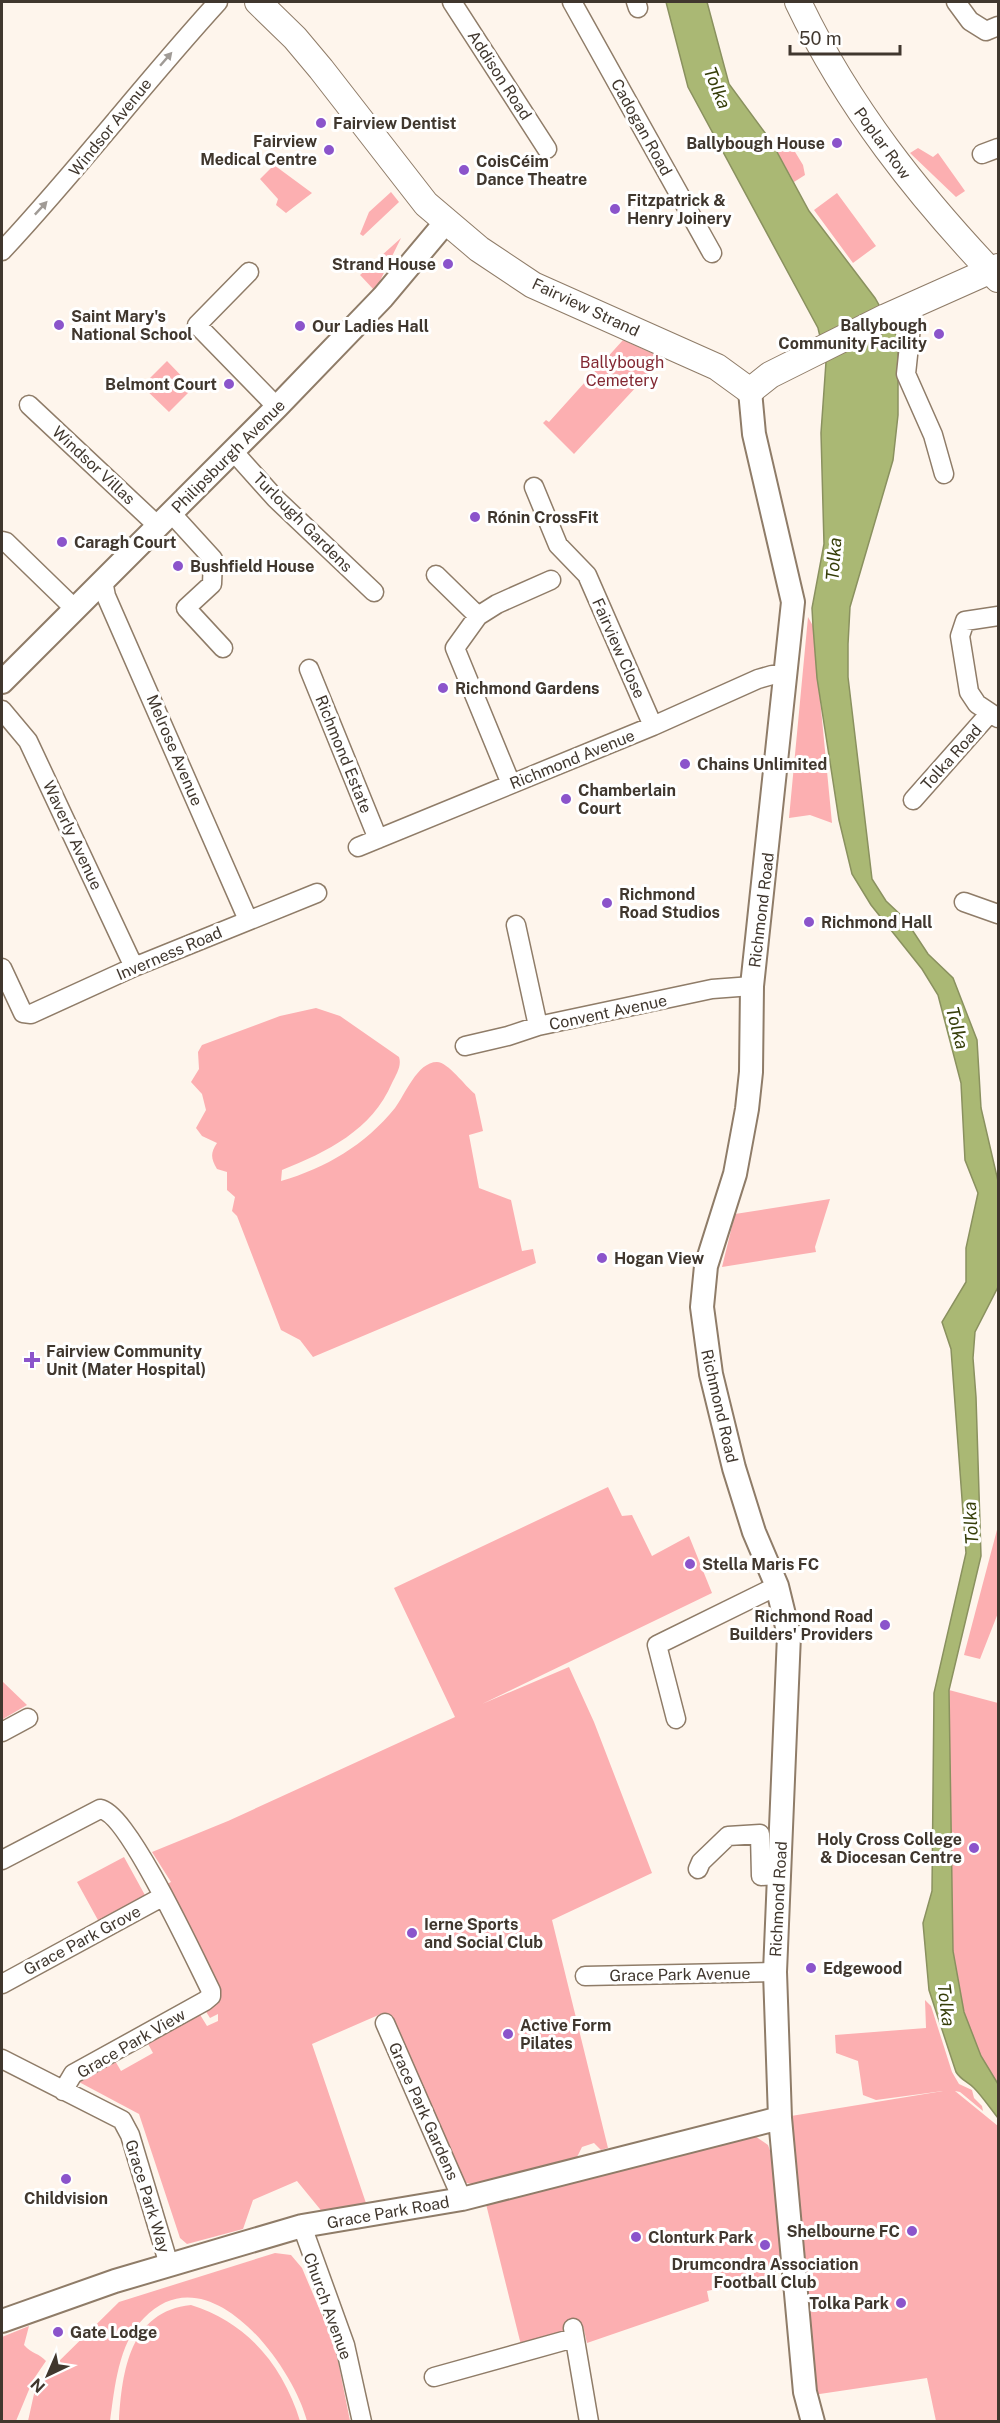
<svg xmlns="http://www.w3.org/2000/svg" width="1000" height="2423" viewBox="0 0 1000 2423" font-family="'Public Sans',sans-serif">
	<rect width="100%" height="100%" fill="#fef5ec"/>
	<path fill="#fcafb1" d="M786 137 803 165 805 175 794 182 771 141Z
		M918 148 933 157 938 153 965 191 956 197 910 153Z
		M274 165 312 193 286 213 276 205 278 199 260 179Z
		M391 192 399 202 363 236 360 234 369 212Z
		M837 193 876 246 853 263 814 210Z
		M401 238 375 291 360 275Z
		M623 340 663 358 574 454 543 423 546 420 549 422Z
		M167 361 193 388 169 412 142 386Z
		M808 617 813 626 832 823 810 815 789 818Z
		M316 1008 340 1016 399 1057C402 1066 396 1075 392 1083 372 1130 327 1152 282 1170L281 1181C326 1168 365 1145 395 1108 405 1095 417 1062 437 1062 448 1062 465 1086 475 1094L483 1131 469 1135 479 1188 511 1200 522 1251 533 1249 536 1263 313 1357 300 1340 281 1330 237 1216 232 1211 235 1197 227 1190V1172L217 1169C211 1159 210 1153 217 1143L202 1136 196 1128 206 1110 202 1094 191 1082 199 1069 198 1052 202 1045 280 1016Z
		M830 1199 815 1247 816 1252 722 1267 735 1214Z
		M608 1487 622 1516 632 1515 652 1556 689 1536 712 1593 482 1704 569 1667 594 1722 652 1873 552 1920 608 2148 601 2150 594 2143 582 2147 577 2157 472 2184 460 2182 383 2013 312 2044 368 2209 324 2214 297 2181 253 2200 243 2229 187 2244 180 2238 139 2114 79 2082 83 2075 114 2059 121 2071 153 2053 147 2042 199 2013 207 2026 218 2021V2014L210 2018 205 2010 213 2005 163 1886 171 1882 152 1852 228 1821 455 1717 394 1588Z
		M998 1526V1613L980 1659 964 1655Z
		M2 1681 27 1705 3 1719 2 1724Z
		M949 1690 998 1703V2084L981 2056 964 2012 953 1951Z
		M124 1857 146 1897 99 1922 77 1882Z
		M925 2000 931 2006 952 2072 959 2084 972 2090 974 2098 982 2106 983 2111 960 2092 955 2091 998 2126V2421H936L927 2378 813 2395 785 2117 943 2091 876 2100 863 2095 858 2061 836 2053 835 2035 926 2028Z
		M755 2136 768 2145 774 2162 781 2271H776L759 2280 707 2291 709 2301 587 2343 583 2326 521 2345 486 2204Z
		M275 2253 291 2255 302 2268 335 2346 350 2421H307C292 2364 208 2251 144 2318 118 2344 115 2387 110 2421H28L34 2394 49 2371 119 2302Z
		M191 2305C247 2322 283 2366 300 2421H119C122 2371 130 2311 191 2305Z
		M29 2326 24 2345C32 2354 39 2353 46 2361L33 2380 16 2421H2V2337Z"/>
	<path fill="#aab874" stroke="#8a915f" stroke-width="1.5" d="M666 2H707L729 84 771 141 809 211 875 298 898 339V415L893 460 850 607 848 644V677L872 879 886 901 905 919 928 954 953 978 977 1040 981 1108 998 1181V1287L975 1332 973 1358 976 1397 981 1556 949 1690 953 1951 964 2012 981 2056 998 2084V2118C990 2108 982 2096 974 2088 968 2082 961 2080 956 2072L929 1990 923 1923 932 1891 934 1693 966 1553 951 1349 942 1322 966 1282V1248L978 1193 965 1160 961 1083 938 995 922 969 871 905 852 874 839 820 817 678 813 626 812 608 824 544 821 433 826 362 818 328 688 87Z"/>
	<g fill="none" stroke-linecap="round" stroke-linejoin="round">
		<defs>
			<path id="minor" d="M452 2 547 149
				M572 2 712 253
				M636 2 638 8
				M956 2 970 21 986 31 998 26
				M982 154 998 148
				M2 251C77 171 144 83 218 2
				M249 272 197 325 277 407
				M904 309 911 327 906 374 933 435 944 474
				M29 405 158 526
				M233 451 276 499 374 592
				M534 487 558 545 587 575 653 726
				M171 513 213 559 212 584 186 608 223 648
				M2 541 6 542 75 609
				M436 575 478 616
				M103 581 106 596 248 920
				M998 616 965 621 960 636 969 692 977 704 998 718
				M309 669 378 839
				M2 710 28 741 134 967
				M511 784 455 648 478 616 497 604 551 580
				M913 800 989 714
				M358 847 653 726 758 679 772 675H787
				M964 902 998 914
				M516 925 538 1026
				M2 968 23 1013 31 1014 134 967 317 893
				M465 1046 508 1036 538 1026 712 989 752 986
				M676 1719 657 1645 777 1586
				M2 1732 28 1718
				M2 1860 100 1809C128 1813 196 1961 211 1991V1996L205 2001 73 2074 63 2091
				M698 1869 701 1862 728 1836 760 1834 761 1876 778 1875
				M585 1976 775 1972
				M2 1984 162 1897
				M385 2023 462 2199
				M2 2059 122 2120 130 2135 169 2265
				M302 2226 345 2345 362 2422
				M573 2328 589 2422
				M434 2377 574 2338"/>
			<path id="tertiary" d="M750 391 754 434 793 602 752 986 751 1072 747 1109 735 1174 706 1266 702 1307 711 1374 734 1468 754 1532 777 1586 789 1635 775 1972 780 2118 805 2392 813 2422
				M2 682 277 407 383 297 445 223
				M2 2321 115 2281 302 2226 462 2199 780 2118"/>
			<path id="secondary" d="M258 2 295 38 321 69 426 204 479 249 533 285 717 367 750 391 770 375 886 317 998 267
				M798 2C848 107 918 195 998 279"/>
		</defs>
		<use href="#minor" stroke="#8f7c68" stroke-width="21"/>
		<use href="#tertiary" stroke="#8f7c68" stroke-width="26"/>
		<use href="#secondary" stroke="#8f7c68" stroke-width="28"/>
		<use href="#minor" stroke="#fff" stroke-width="18"/>
		<use href="#tertiary" stroke="#fff" stroke-width="22"/>
		<use href="#secondary" stroke="#fff" stroke-width="26"/>
	</g>
	<defs><path id="oneway-solid" d="M-6-.8H1V-3.2L6.5 0L1 3.2V.8H-6Z" transform="scale(1.5)"/></defs>
	<g fill="#a09b96">
		<use href="#oneway-solid" transform="translate(166 59) rotate(-49)"/>
		<use href="#oneway-solid" transform="translate(41 208) rotate(-47)"/>
	</g>
	<g fill="#8b54cb" stroke="#fff" stroke-width="2">
		<circle cx="321" cy="123" r="6"/>
		<circle cx="837" cy="143" r="6"/>
		<circle cx="329" cy="150" r="6"/>
		<circle cx="464" cy="170" r="6"/>
		<circle cx="615" cy="209" r="6"/>
		<circle cx="448" cy="264" r="6"/>
		<circle cx="59" cy="325" r="6"/>
		<circle cx="300" cy="326" r="6"/>
		<circle cx="939" cy="334" r="6"/>
		<circle cx="229" cy="384" r="6"/>
		<circle cx="475" cy="517" r="6"/>
		<circle cx="62" cy="542" r="6"/>
		<circle cx="178" cy="566" r="6"/>
		<circle cx="443" cy="688" r="6"/>
		<circle cx="685" cy="764" r="6"/>
		<circle cx="566" cy="799" r="6"/>
		<circle cx="607" cy="903" r="6"/>
		<circle cx="809" cy="922" r="6"/>
		<circle cx="602" cy="1258" r="6"/>
		<path d="M29 1351h6v6h6v6h-6v6h-6v-6h-6v-6h6z"/>
		<circle cx="690" cy="1564" r="6"/>
		<circle cx="885" cy="1625" r="6"/>
		<circle cx="974" cy="1848" r="6"/>
		<circle cx="412" cy="1933" r="6"/>
		<circle cx="811" cy="1968" r="6"/>
		<circle cx="508" cy="2034" r="6"/>
		<circle cx="66" cy="2179" r="6"/>
		<circle cx="912" cy="2231" r="6"/>
		<circle cx="636" cy="2237" r="6"/>
		<circle cx="765" cy="2245" r="6"/>
		<circle cx="901" cy="2303" r="6"/>
		<circle cx="58" cy="2332" r="6"/>
	</g>
	<g text-anchor="middle" stroke-width="6" stroke-linejoin="round" paint-order="stroke">
		<g font-size="16" fill="#40372e" stroke="#fff">
			<text transform="translate(500 75) rotate(57)" y="6">Addison Road</text>
			<text transform="translate(110 127) rotate(-51)" y="6">Windsor Avenue</text>
			<text transform="translate(642 127) rotate(61)" y="6">Cadogan Road</text>
			<text transform="translate(883 143) rotate(54)" y="6">Poplar Row</text>
			<text transform="translate(586 307) rotate(25)" y="6">Fairview Strand</text>
			<text transform="translate(228 456) rotate(-45)" y="6">Philipsburgh Avenue</text>
			<text transform="translate(94 465) rotate(43)" y="6">Windsor Villas</text>
			<text transform="translate(303 522) rotate(45)" y="6">Turlough Gardens</text>
			<text transform="translate(619 648) rotate(66)" y="6">Fairview Close</text>
			<text transform="translate(175 750) rotate(67)" y="6">Melrose Avenue</text>
			<text transform="translate(344 754) rotate(68)" y="6">Richmond Estate</text>
			<text transform="translate(951 757) rotate(-48)" y="6">Tolka Road</text>
			<text transform="translate(572 759) rotate(-22)" y="6">Richmond Avenue</text>
			<text transform="translate(73 835) rotate(65)" y="6">Waverly Avenue</text>
			<text transform="translate(761 910) rotate(-83)" y="6">Richmond Road</text>
			<text transform="translate(169 953) rotate(-23)" y="6">Inverness Road</text>
			<text transform="translate(608 1012) rotate(-12)" y="6">Convent Avenue</text>
			<text transform="translate(720 1406) rotate(77)" y="6">Richmond Road</text>
			<text transform="translate(778 1899) rotate(-87)" y="6">Richmond Road</text>
			<text transform="translate(82 1940) rotate(-28)" y="6">Grace Park Grove</text>
			<text transform="translate(680 1974) rotate(-1)" y="6">Grace Park Avenue</text>
			<text transform="translate(131 2043) rotate(-30)" y="6">Grace Park View</text>
			<text transform="translate(424 2111) rotate(66)" y="6">Grace Park Gardens</text>
			<text transform="translate(148 2196) rotate(73)" y="6">Grace Park Way</text>
			<text transform="translate(388 2212) rotate(-10)" y="6">Grace Park Road</text>
			<text transform="translate(328 2306) rotate(70)" y="6">Church Avenue</text>
		</g>
		<g font-size="16" font-weight="bold" fill="#40372e" stroke="#fff" text-anchor="start">
			<text x="333" y="129">Fairview Dentist</text>
			<text x="317" y="147" text-anchor="end">Fairview<tspan x="317" dy="18">Medical Centre</tspan></text>
			<text x="825" y="149" text-anchor="end">Ballybough House</text>
			<text x="476" y="167">CoisCéim<tspan x="476" dy="18">Dance Theatre</tspan></text>
			<text x="627" y="206">Fitzpatrick &amp;<tspan x="627" dy="18">Henry Joinery</tspan></text>
			<text x="436" y="270" text-anchor="end">Strand House</text>
			<text x="71" y="322">Saint Mary's<tspan x="71" dy="18">National School</tspan></text>
			<text x="927" y="331" text-anchor="end">Ballybough<tspan x="927" dy="18">Community Facility</tspan></text>
			<text x="312" y="332">Our Ladies Hall</text>
			<text x="217" y="390" text-anchor="end">Belmont Court</text>
			<text x="487" y="523">Rónin CrossFit</text>
			<text x="74" y="548">Caragh Court</text>
			<text x="190" y="572">Bushfield House</text>
			<text x="455" y="694">Richmond Gardens</text>
			<text x="697" y="770">Chains Unlimited</text>
			<text x="578" y="796">Chamberlain<tspan x="578" dy="18">Court</tspan></text>
			<text x="619" y="900">Richmond<tspan x="619" dy="18">Road Studios</tspan></text>
			<text x="821" y="928">Richmond Hall</text>
			<text x="614" y="1264">Hogan View</text>
			<text x="46" y="1357">Fairview Community<tspan x="46" dy="18">Unit (Mater Hospital)</tspan></text>
			<text x="702" y="1570">Stella Maris FC</text>
			<text x="873" y="1622" text-anchor="end">Richmond Road<tspan x="873" dy="18">Builders' Providers</tspan></text>
			<text x="962" y="1845" text-anchor="end">Holy Cross College<tspan x="962" dy="18">&amp; Diocesan Centre</tspan></text>
			<text x="424" y="1930">Ierne Sports<tspan x="424" dy="18">and Social Club</tspan></text>
			<text x="823" y="1974">Edgewood</text>
			<text x="520" y="2031">Active Form<tspan x="520" dy="18">Pilates</tspan></text>
			<text x="66" y="2204" text-anchor="middle">Childvision</text>
			<text x="900" y="2237" text-anchor="end">Shelbourne FC</text>
			<text x="648" y="2243">Clonturk Park</text>
			<text x="765" y="2270" text-anchor="middle">Drumcondra Association<tspan x="765" dy="18">Football Club</tspan></text>
			<text x="889" y="2309" text-anchor="end">Tolka Park</text>
			<text x="70" y="2338">Gate Lodge</text>
		</g>
		<g font-size="16" fill="#832933" stroke="#fff">
			<text x="622" y="368">Ballybough<tspan x="622" dy="18">Cemetery</tspan></text>
		</g>
		<g font-size="18" font-style="italic" fill="#363e09" stroke="#fff">
			<text transform="translate(717 88) rotate(68)" y="6">Tolka</text>
			<text transform="translate(834 559) rotate(-86)" y="6">Tolka</text>
			<text transform="translate(957 1028) rotate(75)" y="6">Tolka</text>
			<text transform="translate(971 1523) rotate(-94)" y="6">Tolka</text>
			<text transform="translate(946 2005) rotate(83)" y="6">Tolka</text>
		</g>
	</g>
	<rect width="1000" height="2423" fill="none" stroke="#40372e" stroke-width="6"/>
	<g transform="translate(48 2375) rotate(224)" stroke="#ffffff" stroke-width="4.5" paint-order="stroke">
	<path d="M0-4.5L10 22L0 15L-10 22Z" fill="#40372e"/>
	<text y="-9" font-size="16" font-weight="bold" text-anchor="middle" fill="#40372e">N</text>
	</g>
	<path d="M790 45v9h110v-9" fill="none" stroke="#40372e" stroke-width="3"/>
	<text x="799" y="45" font-size="18" fill="#40372e" stroke="#ffffff" stroke-width="4.5" paint-order="stroke">50 m</text>
</svg>
